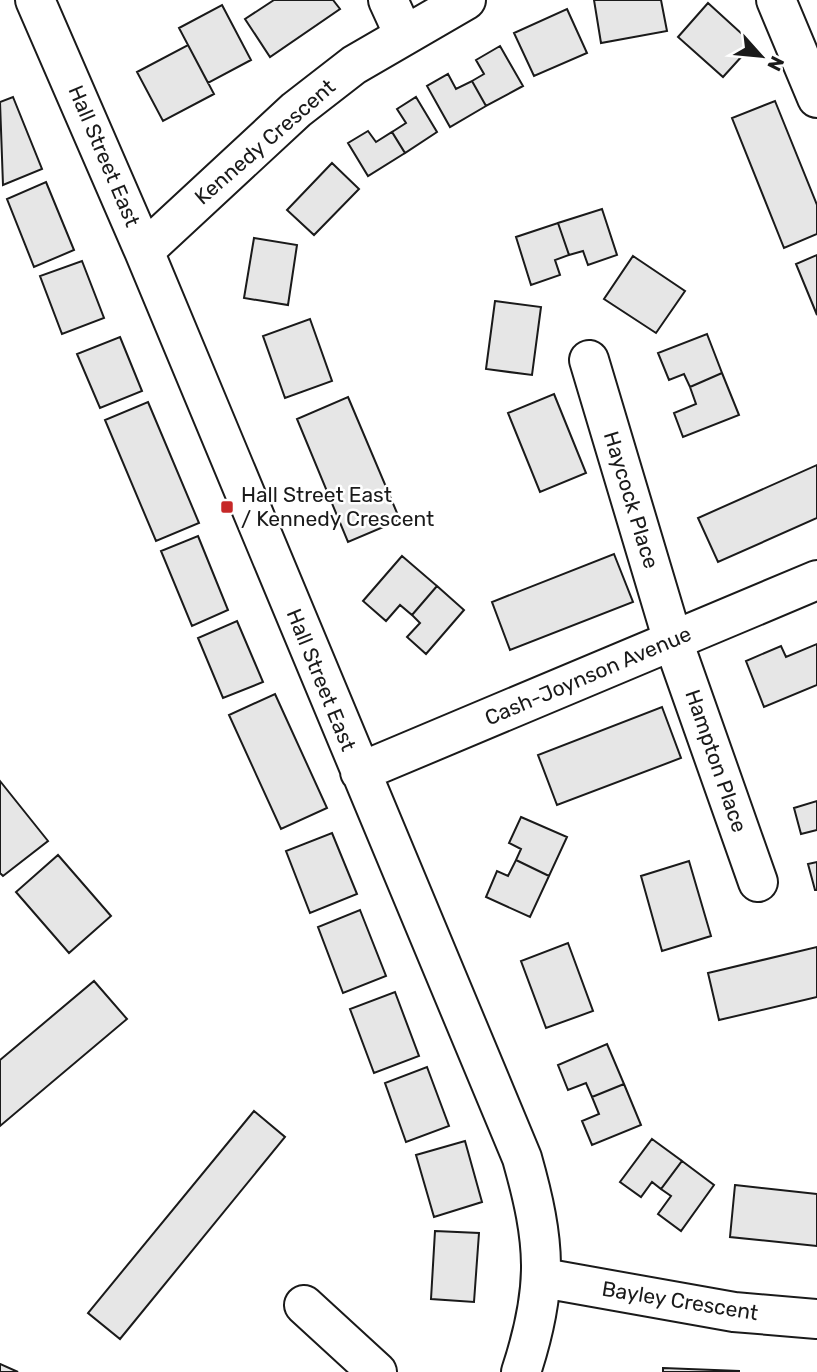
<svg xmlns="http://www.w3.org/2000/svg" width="817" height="1372" viewBox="0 0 817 1372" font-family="Rubik,sans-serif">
	<rect width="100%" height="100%" fill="#fff"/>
	<path fill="#e6e6e6" stroke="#1a1a1a" stroke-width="2" d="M274 0H333L340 9 270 57 245 19Z
		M594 0H661L667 31 601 43Z
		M708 3 753 44 723 77 678 37Z
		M222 5 251 60 208 83 179 28Z
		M567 9 587 53 534 76 514 33Z
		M188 45 214 94 163 121 137 72Z
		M500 46 523 86 486 106 472 81 484 74 476 60Z
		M448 74 456 89 472 81 486 106 450 127 427 86Z
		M13 97 42 169 3 185 0 102Z
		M416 97 437 132 405 153 392 132 406 123 397 109Z
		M775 101 817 205V234L784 248 732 118Z
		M368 131 376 142 392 132 405 153 368 176 348 143Z
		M332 163 359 189 314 235 287 210Z
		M46 182 74 250 34 267 7 199Z
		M602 209 617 255 588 265 583 251 569 255 558 223Z
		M558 223 569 255 555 260 560 275 531 285 516 237Z
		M254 238 297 245 288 305 244 298Z
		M817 255V315L796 264Z
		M633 256 685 291 656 333 604 299Z
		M82 261 104 318 62 334 40 276Z
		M495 301 541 307 532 375 486 369Z
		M310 319 332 381 285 398 263 336Z
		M707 334 722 373 690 387 684 374 669 380 658 353Z
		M120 337 142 391 100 408 77 354Z
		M722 373 739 415 683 437 674 413 696 404 690 387Z
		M554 394 586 473 540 492 508 413Z
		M348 397 400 520 348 542 297 419Z
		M148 402 199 523 156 541 105 420Z
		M817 465V518L718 562 698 518Z
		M198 536 228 610 192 626 161 551Z
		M614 554 633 602 510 650 492 602Z
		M402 556 437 586 412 615 400 605 386 621 363 601Z
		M437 586 464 610 426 654 407 637 420 623 412 615Z
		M237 621 263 682 223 698 198 638Z
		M817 644V685L764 707 746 661 781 646 786 657Z
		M275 694 327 808 281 829 229 715Z
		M662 707 681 758 557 805 538 755Z
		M0 781 48 841 3 876 0 873Z
		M817 801V830L801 834 794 808Z
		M521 817 567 837 549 876 516 860 521 849 509 843Z
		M332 833 357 894 310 913 286 851Z
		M58 855 111 916 69 953 16 892Z
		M516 860 549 876 530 917 486 897 497 871 508 876Z
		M689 861 711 936 662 951 641 876Z
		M817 862V890H815L808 864Z
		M360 910 386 976 343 993 318 927Z
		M568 943 593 1011 546 1028 521 961Z
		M817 947V997L719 1020 708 973Z
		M94 981 127 1019 0 1126V1060Z
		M395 992 419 1056 374 1073 350 1009Z
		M607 1044 624 1084 592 1097 586 1083 568 1090 558 1065Z
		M427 1067 449 1126 406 1142 385 1083Z
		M624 1084 641 1125 592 1145 582 1121 599 1114 592 1097Z
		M254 1111 285 1137 120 1339 88 1313Z
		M652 1139 682 1161 661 1189 652 1182 641 1197 620 1182Z
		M465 1141 482 1202 434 1217 416 1155Z
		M682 1161 714 1185 681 1231 658 1214 671 1196 661 1189Z
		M735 1185 817 1194V1246L730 1237Z
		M435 1231 479 1233 474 1302 431 1299Z
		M0 1364 18 1372H0Z
		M663 1368 739 1371V1372H663Z"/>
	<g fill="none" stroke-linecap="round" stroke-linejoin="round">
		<defs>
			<path id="minor" d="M35 0 144 251 522 1158C546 1243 549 1287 521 1372
				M388 0 404 35
				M776 0 817 98
				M144 251 296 110 354 65 466 0
				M589 360 673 641 758 882
				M360 772 817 580
				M543 1278 734 1312 817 1319
				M304 1305 377 1372"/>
		</defs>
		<use href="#minor" stroke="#1a1a1a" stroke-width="42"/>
		<use href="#minor" stroke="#fff" stroke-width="38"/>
	</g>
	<rect fill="#c62828" stroke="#fff" stroke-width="2.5" x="220" y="500" width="14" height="14" rx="3.5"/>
	<g text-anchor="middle" stroke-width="5" stroke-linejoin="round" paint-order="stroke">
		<g font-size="21" fill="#1a1a1a" stroke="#fff">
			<text transform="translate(265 142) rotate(-41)" y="7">Kennedy Crescent</text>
			<text transform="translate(104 156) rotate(67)" y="7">Hall Street East</text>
			<text transform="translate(631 500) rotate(73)" y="7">Haycock Place</text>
			<text transform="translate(588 676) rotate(-23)" y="7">Cash-Joynson Avenue</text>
			<text transform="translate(321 680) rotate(68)" y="7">Hall Street East</text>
			<text transform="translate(716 761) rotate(71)" y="7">Hampton Place</text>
			<text transform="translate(680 1301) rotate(9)" y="7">Bayley Crescent</text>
		</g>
		<g font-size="21" fill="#1a1a1a" stroke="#fff" text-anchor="start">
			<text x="241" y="502">Hall Street East<tspan x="241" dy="24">/ Kennedy Crescent</tspan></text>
		</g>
	</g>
	<g transform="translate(761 56) rotate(117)" stroke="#ffffff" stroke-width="5" paint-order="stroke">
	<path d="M0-5L12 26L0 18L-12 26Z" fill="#1a1a1a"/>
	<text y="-10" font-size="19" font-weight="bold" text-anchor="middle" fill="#1a1a1a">N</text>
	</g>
</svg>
